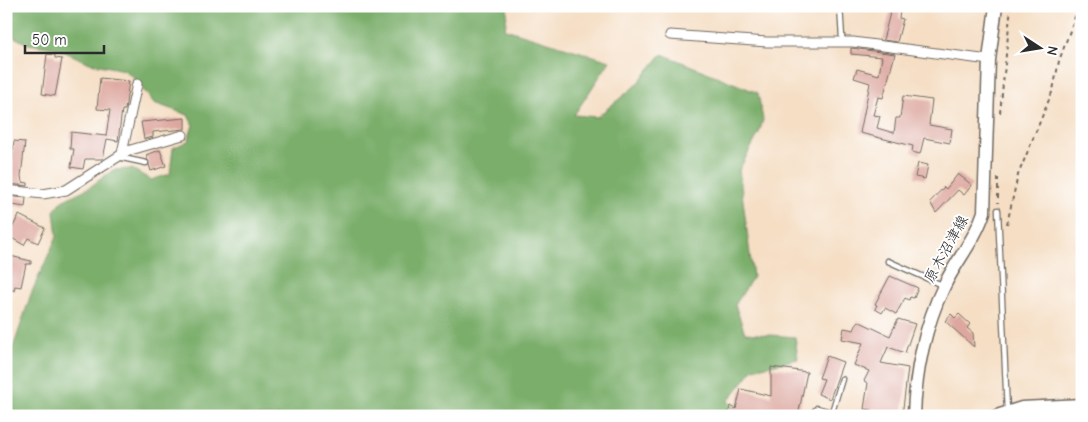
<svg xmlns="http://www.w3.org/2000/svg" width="1088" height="422" viewBox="0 0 1088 422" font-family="'Comic Neue','Klee One',sans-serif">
	<rect width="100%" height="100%" fill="#fff"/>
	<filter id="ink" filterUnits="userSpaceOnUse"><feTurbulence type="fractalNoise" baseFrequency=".02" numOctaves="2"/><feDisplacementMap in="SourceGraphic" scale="10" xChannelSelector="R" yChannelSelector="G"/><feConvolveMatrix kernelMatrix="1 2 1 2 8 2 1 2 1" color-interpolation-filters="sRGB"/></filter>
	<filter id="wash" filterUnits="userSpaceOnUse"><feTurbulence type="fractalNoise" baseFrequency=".0096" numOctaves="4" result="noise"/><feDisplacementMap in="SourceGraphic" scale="20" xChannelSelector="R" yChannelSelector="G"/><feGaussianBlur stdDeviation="1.12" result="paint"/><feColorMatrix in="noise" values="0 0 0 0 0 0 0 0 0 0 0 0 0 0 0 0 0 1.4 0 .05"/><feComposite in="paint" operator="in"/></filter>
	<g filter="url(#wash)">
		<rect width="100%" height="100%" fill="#f5dec4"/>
		<path fill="#7aae6a" stroke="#526c4a" d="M6 6H508L505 29 610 61 574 115 597 117 635 86 662 54 758 93 763 120 759 133 739 170 753 277 735 305 745 333 795 337 798 359 753 369 728 401 743 416H6V369L31 294 57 236 54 211 62 201 90 187 113 170 132 169 151 180 170 174 173 148 188 141 193 125 188 115 154 103 132 76 124 70 90 63 56 48 28 44 6 33Z"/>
		<g id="blocks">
			<path fill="#dda79f" d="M891 9 900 11 899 18 903 19 897 42 883 40Z
				M851 48 895 54 883 98 878 97 873 115 880 116 877 128 894 133 896 118H900L903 96 932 100 929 125 952 129 950 143 924 138 920 154 912 152 913 146 860 133 870 83 854 78 857 69 879 75 882 57 851 54Z
				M47 54 55 55V58L62 59 55 96 42 94Z
				M100 78 129 81 125 110H122L118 141 107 139 103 159H85L83 169 71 167 74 149H70L71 132 106 136 110 110 97 109Z
				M185 118V129L153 132V137L144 139 141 122Z
				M14 141 25 142 21 176 22 182 28 183V186L7 184V165L11 166Z
				M160 150 166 166 151 171 146 155Z
				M918 163 928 165 925 179 915 177Z
				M958 174 972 185 964 195 958 190 936 213 930 202 944 187 946 189Z
				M6 196 26 198 25 207 6 204Z
				M19 215 45 228 38 243 28 238 24 245 8 236Z
				M6 255 31 261V264H26L21 287 15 286 14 291 6 285 9 271H6Z
				M890 276 918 288 914 298 910 297 909 300 905 298 896 314 885 308 882 313 875 309 877 305 875 304Z
				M951 314 955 318 959 314 970 324 967 328 973 333 974 347 945 321Z
				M898 319 915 324 905 353 888 347 881 363 908 368 902 416 871 414 872 410 864 409 868 383 864 381 869 371 854 365 863 343 842 339 844 328 854 330 858 321 890 336Z
				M827 356 843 362 830 399 818 394 824 379 819 378Z
				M771 367 807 372 798 416H726L731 406 736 409 741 389 771 396Z"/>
		</g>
	</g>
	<g filter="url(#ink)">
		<use href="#blocks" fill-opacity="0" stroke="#726a61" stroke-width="1"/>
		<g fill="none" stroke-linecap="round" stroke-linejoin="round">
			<defs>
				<path id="lane" d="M840 6 842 38 845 41
					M118 157 146 163
					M998 210 1007 411
					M888 261 944 286
					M832 412 842 379
					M811 416 817 408 846 416"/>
				<path id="street" d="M670 35 767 42H853L989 60
					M122 153 137 84
					M6 190 43 194 66 190 127 151 183 135"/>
				<path id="secondary" d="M914 416C915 373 925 325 944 286 956 261 975 240 984 212L989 60 996 6
					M997 416 1022 408 1082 405"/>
			</defs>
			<use href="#lane" stroke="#726a61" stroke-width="7"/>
			<use href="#street" stroke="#726a61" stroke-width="11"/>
			<use href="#secondary" stroke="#726a61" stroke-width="15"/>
			<path stroke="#726a61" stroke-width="2" stroke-dasharray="4 4" stroke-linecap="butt" d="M1000 113 1011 6
				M998 178V203
				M1007 224 1018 175 1053 90 1059 61 1079 6"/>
			<use href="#lane" stroke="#fff" stroke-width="4.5"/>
			<use href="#street" stroke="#fff" stroke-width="9"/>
			<use href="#secondary" stroke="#fff" stroke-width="12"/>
		</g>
	</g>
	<g text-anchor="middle" stroke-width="4" stroke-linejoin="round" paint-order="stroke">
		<g font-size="15" fill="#2b2b2b" stroke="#fff">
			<text transform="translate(946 249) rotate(-61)" y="5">原木沼津線</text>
		</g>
	</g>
	<rect width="1088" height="422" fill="none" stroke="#fff" stroke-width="25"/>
	<g transform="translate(1040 48) rotate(102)" stroke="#ffffff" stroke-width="4" paint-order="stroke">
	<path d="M0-4L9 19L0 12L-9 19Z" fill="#2b2b2b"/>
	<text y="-8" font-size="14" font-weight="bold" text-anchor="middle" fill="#2b2b2b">N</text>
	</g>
	<path d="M25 45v8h79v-8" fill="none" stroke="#2b2b2b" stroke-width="2.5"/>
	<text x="32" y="45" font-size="15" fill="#2b2b2b" stroke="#ffffff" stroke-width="4" paint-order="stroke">50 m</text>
</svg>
